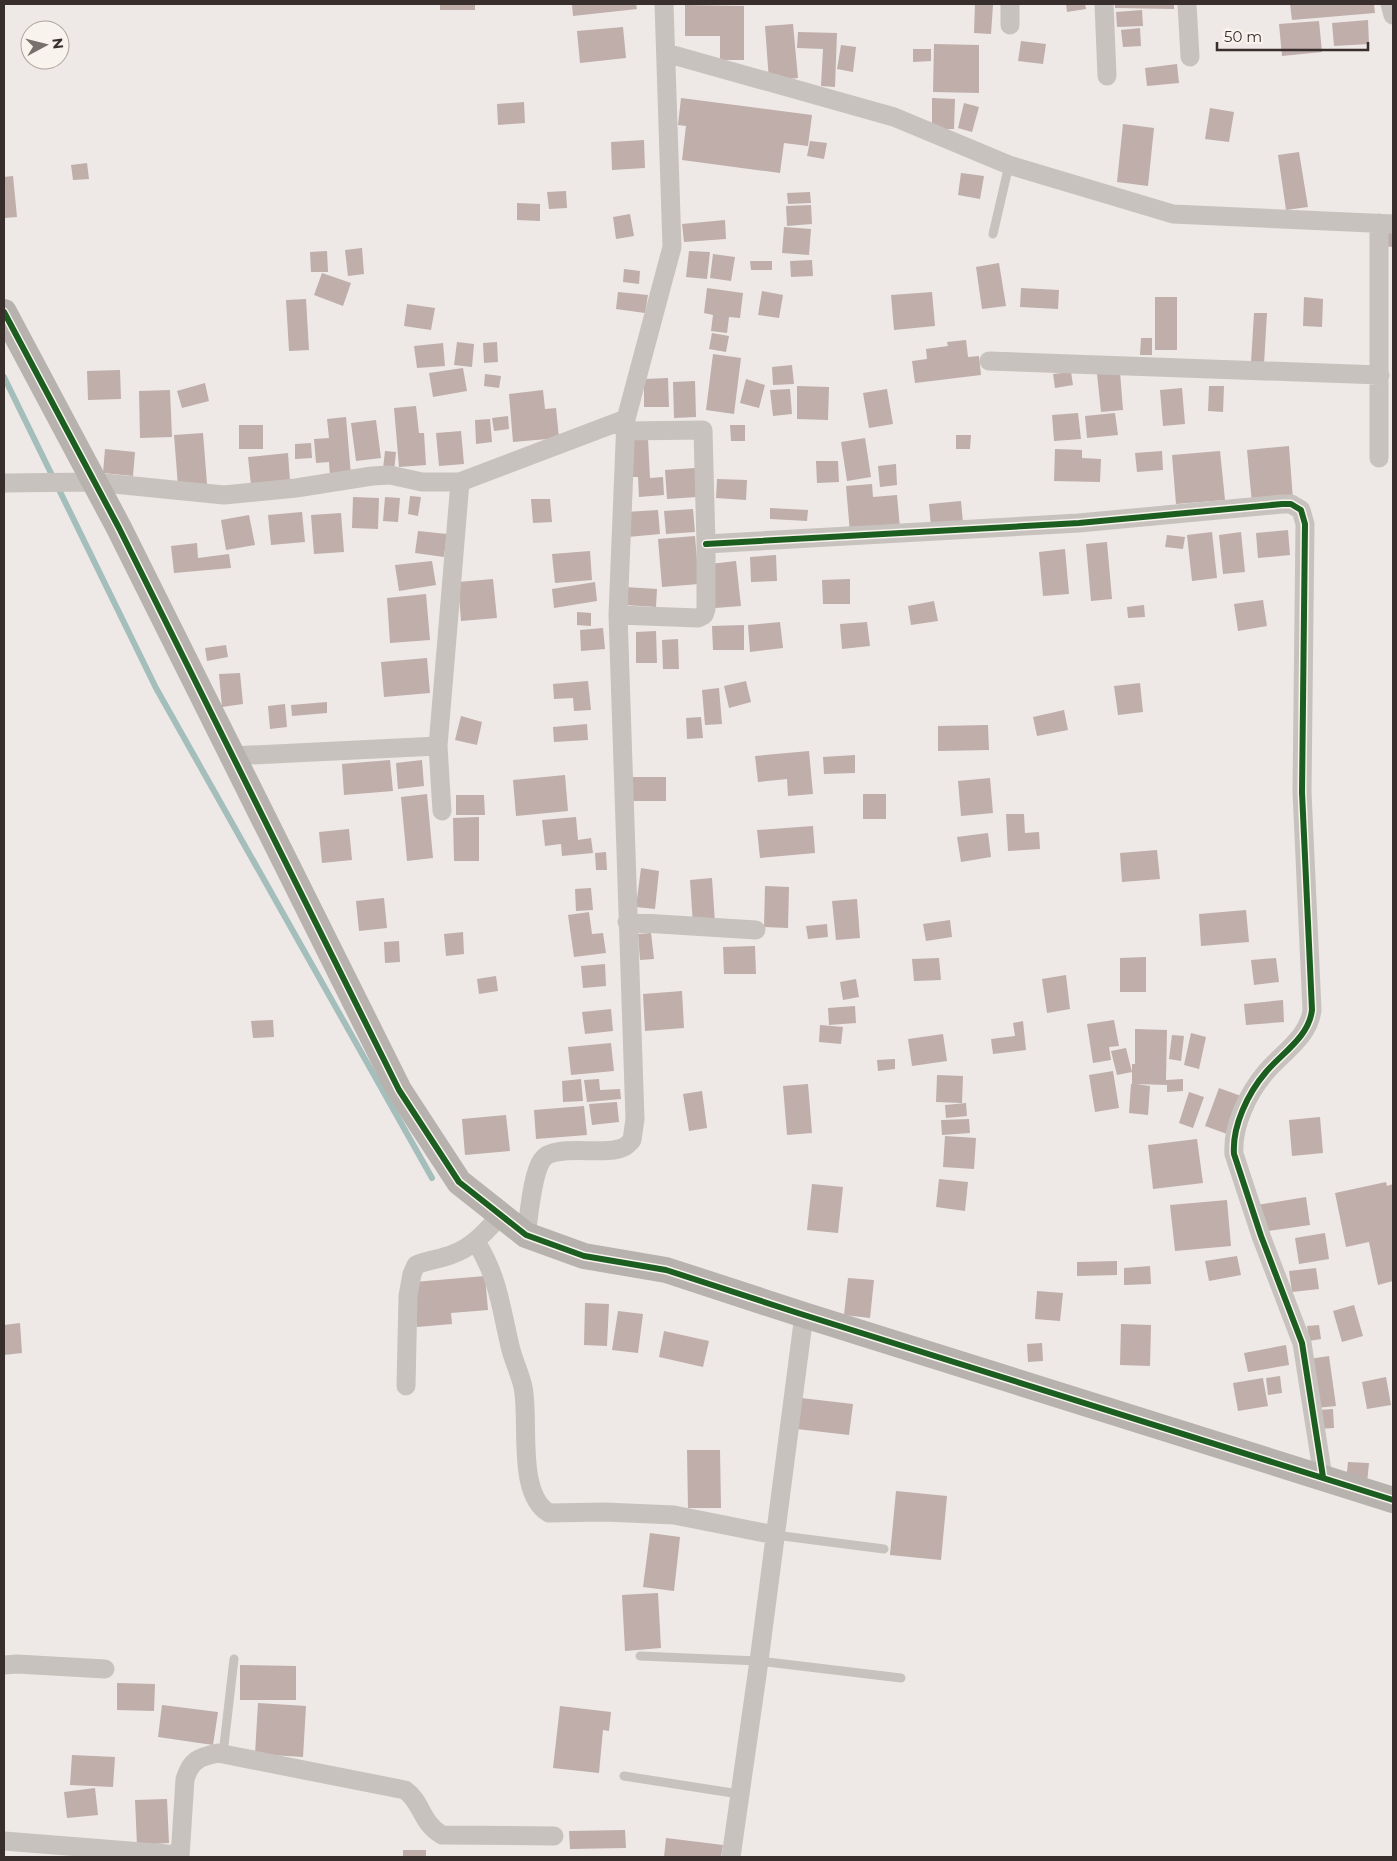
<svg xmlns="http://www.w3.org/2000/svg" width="1397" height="1861" viewBox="0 0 1397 1861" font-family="Montserrat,sans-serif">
	<rect width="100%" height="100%" fill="#eee9e6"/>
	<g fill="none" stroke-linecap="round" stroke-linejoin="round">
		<path stroke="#a4bebc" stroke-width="6" d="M4 377 156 688 432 1178"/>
	</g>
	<path fill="#bfaeaa" d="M440 4H475V10H440Z
		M572 4H636L637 9 573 16Z
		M975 4 993 5 991 34 974 33Z
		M1066 4H1085L1086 9 1067 12Z
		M1115 4H1174V9L1115 8Z
		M1290 4H1374L1375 13 1292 20Z
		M685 5 744 6V60H720V36H685Z
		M1142 10 1143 26 1117 27 1116 12Z
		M1368 20 1369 44 1334 46 1332 23Z
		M1319 21 1322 52 1282 56 1279 24Z
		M793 24 798 78 769 81 765 26Z
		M623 27 626 58 580 63 577 31Z
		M1140 28 1141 46 1123 47 1121 30Z
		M798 32 837 33 835 87 821 86 823 49 797 48Z
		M1021 41 1046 44 1043 64 1018 61Z
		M934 44 979 45V93L933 92Z
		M841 45 856 47 853 72 837 69Z
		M913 49H931V61L913 62Z
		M1177 64 1179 83 1147 86 1145 68Z
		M681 98 812 115 808 146 784 143 780 173 682 160 686 126 678 125Z
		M932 98 955 99 954 129H932Z
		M524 102 525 123 498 125 497 104Z
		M964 103 979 107 972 132 958 128Z
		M1210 108 1234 112 1229 142 1205 139Z
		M1123 124 1154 128 1148 186 1117 182Z
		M644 140 645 168 612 170 611 142Z
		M810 141 827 143 824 159 807 156Z
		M1299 152 1308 207 1286 210 1278 155Z
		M87 163 89 179 73 180 71 165Z
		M961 173 984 176 980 199 958 195Z
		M13 176 17 217 4 218V177Z
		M566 191 567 208 549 209 547 192Z
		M810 192 811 203 788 204 787 193Z
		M517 203 540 204V221L517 220Z
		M811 205 812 224 787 226 786 206Z
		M630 214 634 236 616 239 613 217Z
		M725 220 726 239 684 242 682 224Z
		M784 227 811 229 809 255 782 253Z
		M1384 233H1393V247L1383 246Z
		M362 248 364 274 348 276 345 250Z
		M327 251 328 272H311L310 252Z
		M689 251 710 252 707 279 686 277Z
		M713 254 735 257 731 281 710 278Z
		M812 260 813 276 791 277 790 261Z
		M750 261H772V270H751Z
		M999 263 1006 306 982 309 976 267Z
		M624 269 640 271 639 284 623 282Z
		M322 273 351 283 343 306 314 295Z
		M707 288 743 293 740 318 729 317 727 333 711 331 713 315 704 313Z
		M1021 288 1059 290 1058 309 1020 307Z
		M762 291 783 295 779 318 758 315Z
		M618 292 648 295 645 313 616 309Z
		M932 292 935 326 894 330 891 295Z
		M1155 297H1177V350H1155Z
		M1304 297 1323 299 1322 327 1303 326Z
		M306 299 309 350 289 351 286 300Z
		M407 304 435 308 431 330 404 326Z
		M1254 313H1267L1264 364 1251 363Z
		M712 333 729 336 726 352 709 349Z
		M1141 338H1152V355H1140Z
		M966 340 968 357 979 356 981 375 915 383 912 361 927 359 926 349 948 346 947 342Z
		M457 342 474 344 472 367 454 365Z
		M497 342 498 362 484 363 483 343Z
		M443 343 445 366 417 368 414 346Z
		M713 354 741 358 734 414 706 410Z
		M792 365 794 384 773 385 772 367Z
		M463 368 467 391 433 397 429 373Z
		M120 370 121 399 88 400 87 371Z
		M1071 372 1073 385 1055 388 1053 374Z
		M1120 372 1123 410 1101 412 1097 374Z
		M485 374 501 376 499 388 484 386Z
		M668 378 669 407H644V379Z
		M746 379 765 385 759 408 740 403Z
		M695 381 696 417 674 418 673 382Z
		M205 383 209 401 182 408 177 391Z
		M797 386 829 387 828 420 797 419Z
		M1209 386H1224L1223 412 1208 411Z
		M1182 388 1185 424 1163 426 1160 390Z
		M790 389 792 414 773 416 770 390Z
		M887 389 893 424 869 428 863 393Z
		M170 390 172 437 140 438 139 391Z
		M543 390 545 409 556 408 559 438 513 442 509 394Z
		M416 406 419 433H424L426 465 399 467 394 408Z
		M1078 413 1081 439 1054 441 1052 415Z
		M1115 413 1118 435 1087 438 1085 416Z
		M508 416 509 429 494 431 492 418Z
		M346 417 351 475 330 477 329 462 316 463 314 439 329 438 327 419Z
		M490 419 492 442 476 444 475 420Z
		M376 420 381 458 356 461 351 423Z
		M239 425H263V449H239Z
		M730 425H745V441H731Z
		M461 431 464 464 439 466 436 433Z
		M203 433 207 484 178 486 174 435Z
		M956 435H971L970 449H956Z
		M865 438 871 477 847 481 841 442Z
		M648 439 650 478 663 477 664 495 639 497 638 477H632L630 440Z
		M311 443 312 458 295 459V444Z
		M1289 446 1293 500 1252 503 1247 450Z
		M105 449 135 452 133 476 103 473Z
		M1055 449 1082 450V458L1101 459 1100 482 1054 481Z
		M385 451 396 452 394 471 383 469Z
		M1162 451 1163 470 1137 472 1135 453Z
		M1220 451 1225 500 1176 504 1172 455Z
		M288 453 290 481 251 485 248 457Z
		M816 461H838L839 482 817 483Z
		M896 464 897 485 880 487 878 466Z
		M695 468 697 497 667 499 665 470Z
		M717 479 747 480 746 500 716 498Z
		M872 484 873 497 897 495 900 528 850 533 846 486Z
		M410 496 421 497 418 516 408 514Z
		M353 497 379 498 378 529 352 528Z
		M385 497 400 498 398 522 383 521Z
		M531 499H550L552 522 533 523Z
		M961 501 963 523 931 526 929 504Z
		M770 508 808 510 807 521 770 519Z
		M693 509 695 532 666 534 664 511Z
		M658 510 660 534 628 537 626 512Z
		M302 512 305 542 271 545 268 515Z
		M341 513 344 552 314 554 311 515Z
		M249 515 255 545 226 550 221 520Z
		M1288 530 1290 555 1258 558 1256 533Z
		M418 531 447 534 444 557 415 553Z
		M1212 532 1217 578 1192 581 1187 535Z
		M1241 532 1245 572 1223 574 1219 535Z
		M1167 535 1185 537 1183 549 1165 547Z
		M695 536 699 584 662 587 658 539Z
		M1107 542 1112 599 1091 601 1086 544Z
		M197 543 198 558 229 554 231 568 174 573 171 546Z
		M1065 549 1069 594 1043 596 1039 552Z
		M590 551 592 580 555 583 552 554Z
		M776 555 777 581 751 582 750 557Z
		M432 561 436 585 399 591 395 565Z
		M736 561 741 606 715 608 710 564Z
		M493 579 497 618 461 621 458 582Z
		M850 579V604H823L822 580Z
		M595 582 597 601 554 608 552 589Z
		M625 587 657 589 656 607 624 605Z
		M426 594 430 640 390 643 387 598Z
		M1263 600 1267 626 1238 631 1234 604Z
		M934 601 938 621 911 625 908 606Z
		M1144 605 1145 617 1128 618 1127 607Z
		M577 612 591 613V626L577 625Z
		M780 622 783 648 750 652 748 625Z
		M867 622 870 646 842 649 840 624Z
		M744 625V650H713L712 626Z
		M603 628 605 649 581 651 580 630Z
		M656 631 657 663H636V632Z
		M678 639 679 669H663L662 640Z
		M226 645 228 657 207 661 205 648Z
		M427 658 430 693 384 697 381 662Z
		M240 673 243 704 222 707 219 674Z
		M588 681 591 710 574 711 573 698 554 699 553 684Z
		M746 681 751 702 729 708 724 686Z
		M1140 683 1143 712 1118 715 1114 686Z
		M719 688 722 724 705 725 702 690Z
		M327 702V713L292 716 291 705Z
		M285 704 287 727 270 729 268 706Z
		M1064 710 1068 730 1037 736 1033 717Z
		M461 716 482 722 477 745 455 740Z
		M701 717 703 738 687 739 686 718Z
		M587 724 588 740 554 742 553 727Z
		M988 725 989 750 938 751V726Z
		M809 751 813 794 788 796 787 779 758 782 755 756Z
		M855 755V773L824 774 823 757Z
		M390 760 393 791 344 795 342 764Z
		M422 760 424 786 398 789 396 763Z
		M565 775 568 811 516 816 513 780Z
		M630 777H666V801H630Z
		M990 778 993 813 961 816 958 781Z
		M427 794 433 858 407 861 401 797Z
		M863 794H886V819H863Z
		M456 795H484L485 815H456Z
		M1006 814H1024L1025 833 1039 832 1040 849 1008 851Z
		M479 817V861H454L453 818Z
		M576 817 578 840 591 838 593 853 562 856 561 844 545 846 542 820Z
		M813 826 815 853 760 858 757 830Z
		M349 829 352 860 322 863 319 832Z
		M988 833 991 857 961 862 957 837Z
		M1157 850 1160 879 1122 882 1120 853Z
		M606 852 607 870H596L595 853Z
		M641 868 659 871 655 909 636 907Z
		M712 878 715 923 693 925 690 880Z
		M765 886 789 887 788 928 764 927Z
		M591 888 593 910 576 911 575 889Z
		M384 898 387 928 359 931 356 901Z
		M857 899 860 938 836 940 832 901Z
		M1246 910 1249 942 1201 946 1199 914Z
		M589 912 592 934 603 933 606 953 574 957 568 915Z
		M950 920 952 937 926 941 923 924Z
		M827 924 828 937 808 939 806 926Z
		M463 932 464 954 446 956 444 934Z
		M651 933 654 959 640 960 638 934Z
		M399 941 400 962 385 963 384 942Z
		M755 946 756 974H724L723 947Z
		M1146 957V992H1120V958Z
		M939 958 941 980 914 981 912 959Z
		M1276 958 1279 982 1254 985 1251 960Z
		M605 964 606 986 583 988 581 966Z
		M1066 975 1070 1009 1047 1013 1042 979Z
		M496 976 498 991 479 994 477 979Z
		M856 979 859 997 843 1000 840 982Z
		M682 991 684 1028 645 1031 643 994Z
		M1283 1000 1284 1022 1246 1025 1244 1004Z
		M855 1006 856 1023 829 1025 828 1008Z
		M611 1009 613 1031 585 1034 582 1012Z
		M273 1020 274 1037 253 1038 251 1021Z
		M1114 1020 1119 1046 1109 1047 1111 1060 1093 1063 1087 1024Z
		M1023 1021 1026 1050 993 1054 991 1039 1015 1036 1013 1023Z
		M820 1025 843 1027 841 1044 819 1042Z
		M1135 1029 1167 1030 1166 1080 1183 1079V1091L1167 1092V1085L1136 1084 1150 1086 1148 1115 1129 1113 1131 1084H1132V1064H1135Z
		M1191 1033 1206 1037 1199 1069 1184 1065Z
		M943 1034 947 1061 912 1066 908 1039Z
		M1172 1035 1184 1036 1181 1061 1169 1059Z
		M611 1043 614 1071 571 1075 568 1047Z
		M1126 1048 1132 1072 1117 1075 1111 1051Z
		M895 1059V1069L878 1071 877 1060Z
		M1113 1071 1119 1108 1095 1112 1089 1075Z
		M937 1075 963 1076 962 1103 936 1102Z
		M581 1079 583 1101 563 1102 562 1081Z
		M599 1079 600 1090 620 1089 621 1099 587 1102 584 1080Z
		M808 1084 812 1133 787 1135 783 1086Z
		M1219 1088 1241 1096 1227 1134 1205 1126Z
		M702 1091 707 1128 689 1131 683 1094Z
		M1189 1092 1204 1097 1193 1128 1179 1123Z
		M617 1102 619 1122 592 1125 589 1104Z
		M966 1103 967 1116 946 1118 945 1105Z
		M584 1106 587 1135 536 1139 534 1110Z
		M506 1115 510 1151 465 1155 462 1119Z
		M1320 1117 1323 1153 1292 1156 1289 1120Z
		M969 1119 970 1133 942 1135 941 1120Z
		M945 1136 976 1138 974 1169 943 1167Z
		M1197 1139 1203 1183 1153 1189 1148 1145Z
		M939 1179 968 1182 965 1211 936 1207Z
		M1386 1182 1387 1186 1393 1184V1281L1378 1285 1369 1242 1346 1247 1335 1193Z
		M812 1184 843 1187 838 1233 807 1230Z
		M1306 1197 1310 1225 1262 1232 1257 1205Z
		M1227 1200 1231 1246 1175 1251 1170 1205Z
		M1325 1233 1329 1259 1299 1264 1295 1238Z
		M1237 1256 1241 1275 1209 1281 1205 1261Z
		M1117 1261V1275L1077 1276V1262Z
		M1150 1266 1151 1284 1124 1285V1268Z
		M1316 1268 1319 1289 1292 1292 1289 1271Z
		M485 1276 488 1310 451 1313 452 1324 417 1327 414 1282Z
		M848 1278 874 1280 870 1318 844 1315Z
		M1037 1291 1063 1293 1060 1321 1035 1319Z
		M585 1303 609 1304 607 1346 584 1345Z
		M1354 1305 1363 1336 1342 1342 1333 1311Z
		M618 1311 643 1314 638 1353 612 1350Z
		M20 1323 22 1353 4 1355V1325Z
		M1121 1324 1151 1325 1150 1366 1120 1365Z
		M1319 1325 1321 1339 1309 1341 1307 1326Z
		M664 1331 709 1341 703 1367 659 1357Z
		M1042 1343 1043 1361 1028 1362 1027 1344Z
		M1286 1345 1289 1365 1248 1372 1244 1353Z
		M1329 1356 1336 1406 1316 1408 1309 1359Z
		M1280 1376 1282 1393 1268 1395 1266 1378Z
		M1386 1377 1391 1405 1367 1409 1362 1382Z
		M1263 1378 1268 1406 1238 1411 1233 1383Z
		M801 1398 853 1404 849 1435 797 1429Z
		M1333 1409 1334 1428 1319 1429 1318 1410Z
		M687 1450H720L721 1508H688Z
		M1348 1462 1369 1463 1367 1483 1346 1481Z
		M896 1491 947 1496 941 1560 890 1555Z
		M650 1533 680 1537 674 1591 643 1587Z
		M658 1593 661 1648 625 1651 622 1595Z
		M240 1665 296 1666V1700H240Z
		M117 1683 155 1684 154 1711 117 1710Z
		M258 1703 306 1706 303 1757 255 1754Z
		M162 1705 218 1712 213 1745 158 1737Z
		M560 1706 611 1712 609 1731 603 1730 599 1773 553 1768Z
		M72 1755 115 1757 113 1787 70 1785Z
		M95 1788 98 1815 67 1818 64 1792Z
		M167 1799 169 1843 137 1845 135 1800Z
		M625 1830 626 1848 570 1849 569 1831Z
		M666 1838 723 1845 721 1857H664Z
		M403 1850H426V1857H403Z"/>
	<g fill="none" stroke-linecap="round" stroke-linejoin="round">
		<path stroke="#c8c2be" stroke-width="9" d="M993 234 1009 165
			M775 1535 884 1549
			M640 1656 759 1661 901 1678
			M223 1754 234 1659
			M624 1776 739 1794"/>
		<path stroke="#c8c2be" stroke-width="19" d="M1010 4V25
			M1104 4 1107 76
			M1187 4 1190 57
			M1390 4 1393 15
			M666 53 894 117 1009 165 1173 214 1393 224
			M989 361 1380 375
			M1379 458V223
			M4 483 94 482 224 495 296 488 372 476 390 475 422 482H460L626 419
			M706 544 1079 523 1282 504H1291L1301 510 1305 524 1302 792 1312 1010C1309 1037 1282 1053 1266 1072 1248 1093 1232 1126 1234 1154L1261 1236 1302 1343 1323 1477
			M618 615 698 618 704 615 706 609V544L703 430 625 431
			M232 756 438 746
			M442 811 438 746 460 482
			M627 922 756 930
			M526 1235C529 1217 532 1174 542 1160 553 1142 606 1157 624 1147 627 1146 630 1142 632 1140L635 1119 618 615 626 419 672 247 664 4
			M476 1242C498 1276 501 1308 510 1346 513 1360 520 1373 523 1387 530 1421 516 1494 549 1513L605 1512 674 1515 775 1535
			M406 1386 408 1296 412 1274 416 1265C428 1260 441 1259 453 1254 473 1247 487 1230 501 1215
			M4 1665 17 1664 105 1669
			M4 1841 180 1855
			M180 1857 185 1779C191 1760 199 1757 218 1753L405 1790C423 1803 420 1822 442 1835L554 1836
			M731 1857 759 1661 804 1315"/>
		<path stroke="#b8b2af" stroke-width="26" d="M4 312 119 528 399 1090 459 1182 526 1235 584 1256 666 1270 804 1315 1393 1500"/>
		<defs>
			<path id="cycleway" d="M4 312 119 528 399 1090 459 1182 526 1235 584 1256 666 1270 804 1315 1393 1500
				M706 544 1079 523 1282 504H1291L1301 510 1305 524 1302 792 1312 1010C1309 1037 1282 1053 1266 1072 1248 1093 1232 1126 1234 1154L1261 1236 1302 1343 1323 1477"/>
		</defs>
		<use href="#cycleway" stroke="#f9f3ee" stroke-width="9"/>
		<use href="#cycleway" stroke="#1b5e20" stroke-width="6"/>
	</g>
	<rect width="1397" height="1861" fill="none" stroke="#382f2c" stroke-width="10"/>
	<g transform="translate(45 45) rotate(83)"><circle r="24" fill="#f9f3ee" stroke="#aca5a0"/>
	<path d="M0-4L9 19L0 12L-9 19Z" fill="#78706d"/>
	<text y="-8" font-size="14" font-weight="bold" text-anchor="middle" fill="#382f2c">N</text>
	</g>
	<path d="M1217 42v8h151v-8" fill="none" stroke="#382f2c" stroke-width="2.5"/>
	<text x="1224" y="42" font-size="15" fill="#382f2c" stroke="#f9f3ee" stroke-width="4" paint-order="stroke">50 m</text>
</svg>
